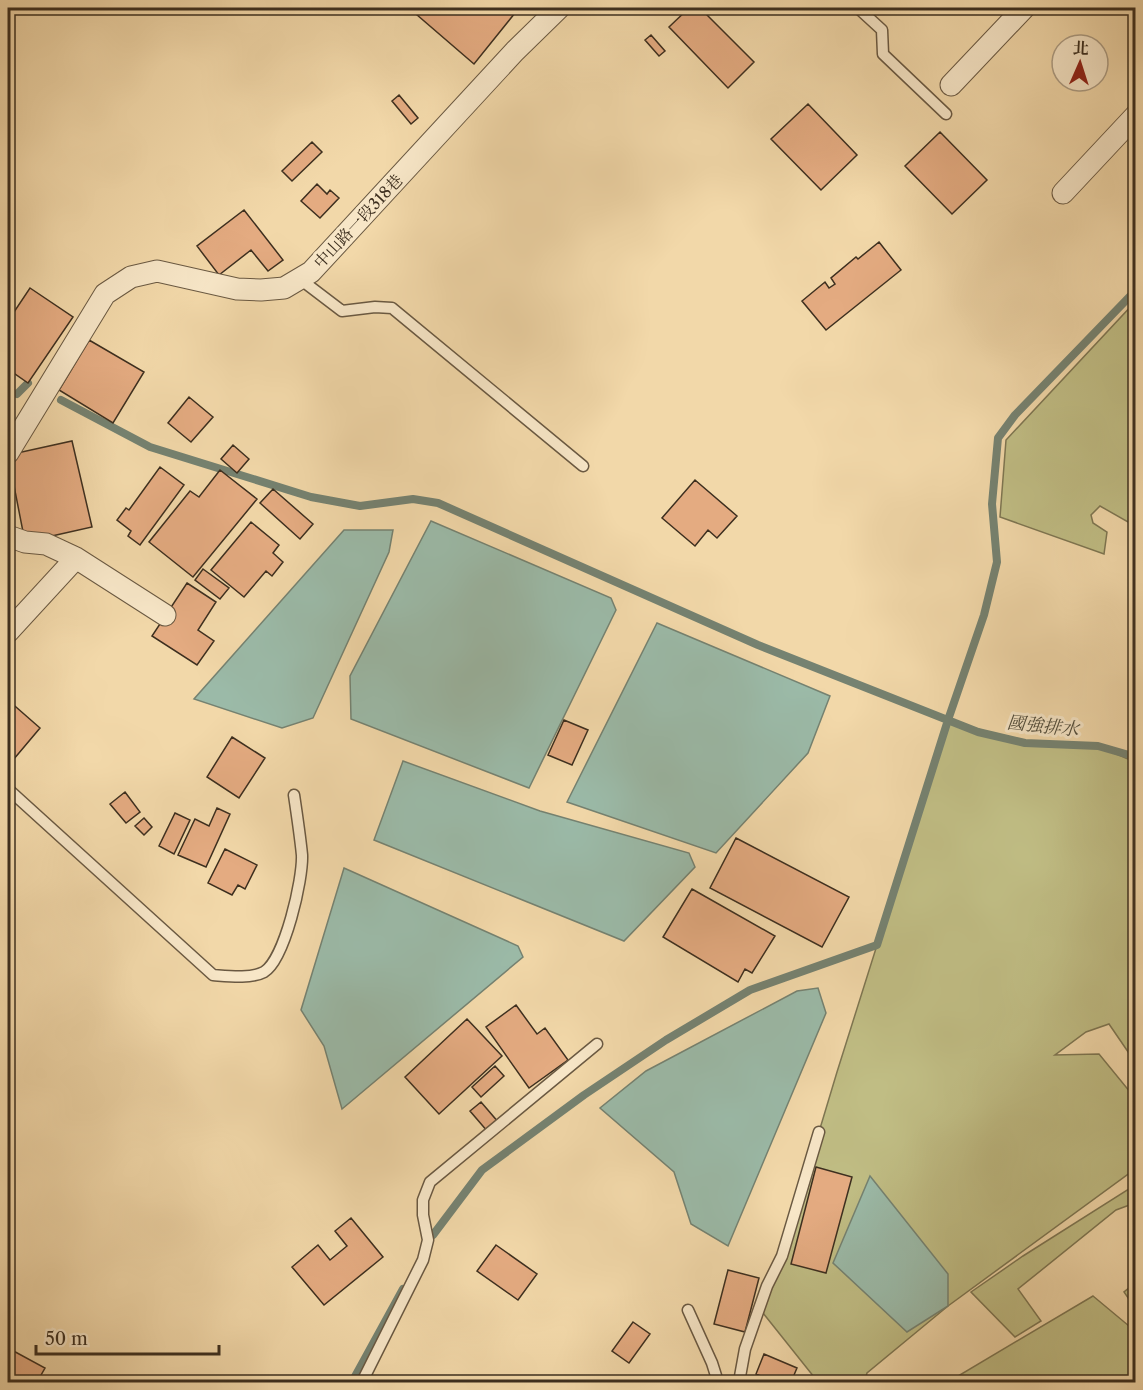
<svg xmlns="http://www.w3.org/2000/svg" width="1143" height="1390" viewBox="0 0 1143 1390" font-family="'Libre Caslon Text','Noto Serif TC',serif">
	<rect width="100%" height="100%" fill="#f2d8a9"/>
	<filter id="stains"><feTurbulence type="fractalNoise" baseFrequency=".00333" numOctaves="4"/><feColorMatrix values="0 0 0 0 .2 0 0 0 0 .09 0 0 0 0 .02 0 0 0 .5 -.17"/></filter>
	<radialGradient id="worn" r=".72"><stop offset=".6" stop-color="#630" stop-opacity="0"/><stop offset="1" stop-color="#630" stop-opacity=".3"/></radialGradient>
	<path fill="#c0bd84" stroke="#7e7652" stroke-width="1.5" d="M1135 302V526L1100 506 1091 515 1093 523 1107 532 1104 554 1000 517 1006 440Z
		M948 720 1025 743 1098 746 1135 762V1062L1109 1024 1086 1032 1055 1055 1099 1054 1135 1098V1169L948 1306 867 1373 864 1382H818L759 1308 788 1235 837 1072Z
		M1135 1185V1203L1116 1210 1018 1289 1041 1321 1015 1337 971 1292 1023 1256Z
		M1135 1283V1308L1124 1292Z
		M1093 1296 1135 1331V1382H948Z"/>
	<path fill="#9bbaa8" stroke="#758271" stroke-width="1.5" d="M431 521 611 598 616 610 529 788 351 719 350 676Z
		M344 530H393L389 552 313 718 282 728 194 699Z
		M657 623 830 696 808 753 716 853 567 802Z
		M403 761 540 811 689 853 695 867 624 941 374 840Z
		M344 868 518 946 523 957 342 1109 324 1046 301 1010Z
		M818 988 826 1013 728 1246 691 1224 674 1172 600 1108 646 1071 797 991Z
		M870 1176 948 1274V1306L907 1332 833 1263Z"/>
	<g fill="none" stroke-linecap="round" stroke-linejoin="round">
		<path stroke="#758271" stroke-width="8" d="M17 394 28 383
			M61 400 150 447 311 497 360 506 413 499 438 503 758 645 978 732 1025 743 1098 746 1136 757
			M433 1235 482 1170 584 1095 666 1040 750 990 877 945 948 720 984 615 997 562 992 504 998 438 1015 415 1136 290
			M352 1382 403 1289"/>
	</g>
	<path fill="#e4ab81" stroke="#3d2f1f" stroke-width="1.5" d="M409 8H519L474 64Z
		M689 8H700L754 62 728 88 669 27Z
		M651 35 665 51 659 56 645 40Z
		M399 95 418 118 411 124 392 101Z
		M808 104 857 155 821 190 771 139Z
		M940 132 987 180 952 214 905 166Z
		M312 142 322 152 292 181 282 171Z
		M317 184 327 194 330 190 339 198 320 218 301 201Z
		M244 210 283 260 268 271 251 250 219 275 197 246Z
		M879 242 901 270 826 330 802 301 825 282 829 288 835 284 831 278 856 257 858 259Z
		M30 288 73 317 28 383 8 369V321Z
		M89 340 144 372 113 423 59 390Z
		M189 397 213 417 191 442 168 423Z
		M72 441 92 527 25 542 8 455Z
		M233 445 249 459 237 473 221 459Z
		M160 467 184 485 140 545 128 536 131 531 117 520 126 508 129 510Z
		M220 470 257 499 193 577 149 542 190 491 199 497Z
		M695 480 737 516 717 538 708 530 695 546 662 518Z
		M273 489 313 524 300 539 260 503Z
		M251 522 279 545 273 553 283 562 272 576 266 571 244 597 211 570Z
		M203 569 229 588 220 599 195 580Z
		M187 583 216 602 198 630 214 641 197 665 152 636Z
		M8 700 40 728 8 766Z
		M564 720 588 730 572 765 548 755Z
		M232 737 265 758 239 798 207 777Z
		M125 792 140 812 126 823 110 804Z
		M217 808 230 814 206 867 178 855 195 819 209 826Z
		M175 813 190 820 174 854 159 846Z
		M144 818 152 827 144 835 135 826Z
		M736 838 849 897 822 947 710 888Z
		M225 849 257 865 245 889 238 885 232 895 208 883Z
		M692 889 775 936 752 973 745 969 738 982 663 937Z
		M516 1005 537 1034 545 1028 568 1060 529 1088 486 1027Z
		M467 1019 502 1056 439 1114 405 1077Z
		M495 1066 504 1076 481 1097 472 1087Z
		M481 1102 499 1123 488 1132 470 1111Z
		M816 1167 852 1177 826 1273 791 1264Z
		M351 1218 383 1257 324 1305 292 1267 318 1245 330 1260 347 1246 335 1231Z
		M496 1245 537 1274 518 1300 477 1271Z
		M728 1270 759 1278 745 1332 714 1324Z
		M633 1322 650 1334 629 1363 612 1351Z
		M8 1348 45 1368 37 1382H8Z
		M764 1354 797 1368 791 1382H775L756 1374Z"/>
	<g fill="none" stroke-linecap="round" stroke-linejoin="round">
		<defs>
			<path id="service" d="M858 8 882 30 883 54 946 114
				M300 279 342 311 375 307 392 308 583 466
				M8 789 213 975C227 976 251 979 264 972 285 959 303 879 302 855 300 835 297 815 294 795
				M688 1310 712 1363 718 1382
				M362 1382 423 1260 428 1240 423 1215V1200L430 1182 597 1044
				M739 1382 745 1349 767 1286 782 1256 819 1132"/>
			<path id="minor" d="M951 85 1024 8
				M1063 193 1136 115
				M8 453 105 294 131 277 157 271 237 289 261 290 284 288 311 272 515 51 559 8
				M8 536 25 542 46 544 76 558 165 615
				M8 632 76 558"/>
		</defs>
		<use href="#service" stroke="#6a5942" stroke-width="13"/>
		<use href="#minor" stroke="#6a5942" stroke-width="23"/>
		<use href="#service" stroke="#f7e6c7" stroke-width="10"/>
		<use href="#minor" stroke="#f7e6c7" stroke-width="21"/>
	</g>
	<g text-anchor="middle" stroke-width="6" stroke-linejoin="round" paint-order="stroke">
		<g font-size="16" fill="#3d2f1f" stroke="#f7e6c7">
			<text transform="translate(358 221) rotate(-47)" y="6">中山路一段318巷</text>
		</g>
		<g font-size="18" font-style="italic" fill="#504b3a" stroke="#f7e6c7">
			<text transform="translate(1043 726) rotate(6)" y="6">國強排水</text>
		</g>
	</g>
	<rect width="1143" height="1390" fill="none" stroke="#f2d8a9" stroke-width="30"/>
	<rect x="9" y="9" width="1125" height="1372" fill="none" stroke="#3d2f1f" stroke-width="3"/>
	<rect x="15" y="15" width="1113" height="1360" fill="none" stroke="#3d2f1f" stroke-width="1.5"/>
	<g transform="translate(1080 63) rotate(3)"><circle r="28" fill="#f7e6c7" stroke="#ad9d84" stroke-width="1.5"/>
	<path d="M0-4.5L10 22L0 15L-10 22Z" fill="#8f2418"/>
	<text y="-9" font-size="16" font-weight="bold" text-anchor="middle" fill="#3d2f1f">北</text>
	</g>
	<path d="M36 1345v9h183v-9" fill="none" stroke="#3d2f1f" stroke-width="3"/>
	<text x="45" y="1345" font-size="18" fill="#3d2f1f" stroke="#f7e6c7" stroke-width="4.5" paint-order="stroke">50 m</text>
	<rect width="100%" height="100%" filter="url(#stains)"/>
	<rect width="100%" height="100%" fill="url(#worn)"/>
</svg>
